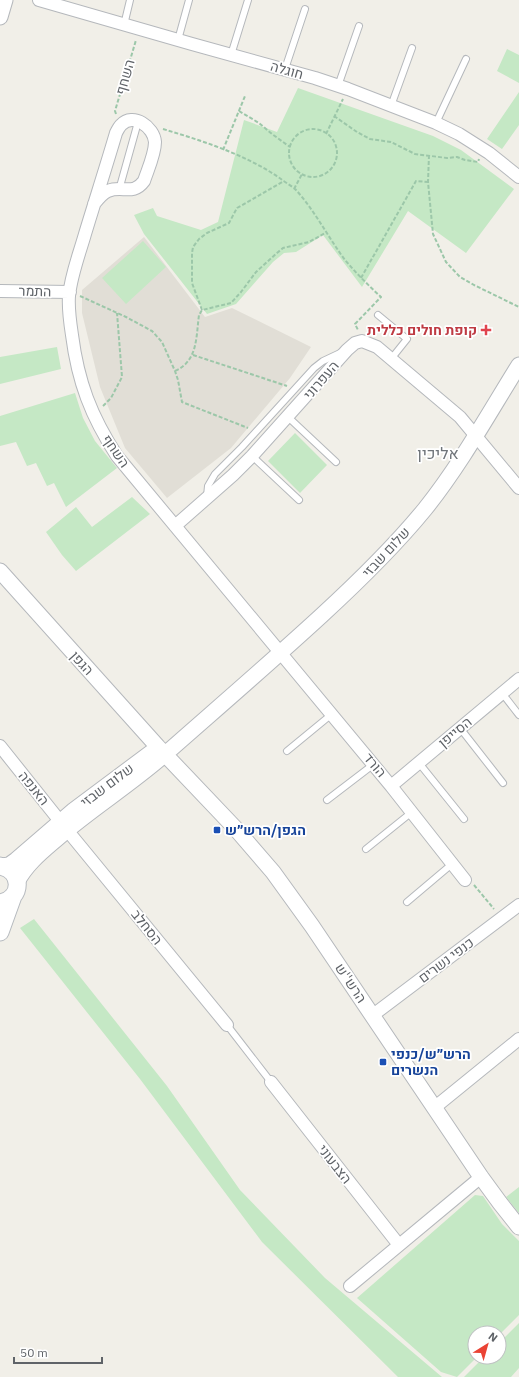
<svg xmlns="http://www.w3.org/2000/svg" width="519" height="1377" viewBox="0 0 519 1377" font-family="'IBM Plex Sans',Heebo,sans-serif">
	<rect width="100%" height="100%" fill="#f1efe8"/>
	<path fill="#e1ded6" d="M144 237 205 317 232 308 311 347 290 378 231 448 167 498 125 448 100 387 82 313V290Z"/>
	<path fill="#c5e8c5" d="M507 49 519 55V83L497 71Z
		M298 88 433 136 461 150 514 189 466 253 408 211 362 287 323 235 296 252 284 253 273 262 236 304 207 314 144 234 134 215 153 208 157 216 201 230 218 222 244 120 277 132Z
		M519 92V125L502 149 487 139Z
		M143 241 166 267 126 304 102 278Z
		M57 347 61 369 0 384V357Z
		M75 393 83 418 95 441 117 468 66 507 54 483 47 486 36 463 27 466 16 442 0 446V416Z
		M295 433 327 465 300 493 268 461Z
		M132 497 150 514 76 571 62 555 46 532 76 507 92 527Z
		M34 919 167 1086 240 1190 325 1278 442 1377H398L262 1242 140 1079 20 928Z
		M519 1187V1213L506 1197Z
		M475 1195 483 1196 502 1224 519 1241V1315L499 1335V1333H475V1357H477L457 1377 441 1372 357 1298Z
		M519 1323V1368L511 1377H464L484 1357H499V1343Z"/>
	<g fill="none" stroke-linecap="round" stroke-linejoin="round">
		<defs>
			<path id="service" d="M124 25 130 0
				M178 40 189 0
				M231 55 248 0
				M285 69 305 9
				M338 86 359 26
				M391 106 412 48
				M436 123 466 59
				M119 190 138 122
				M378 315 407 339 391 359
				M288 417 336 462
				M252 456 299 500
				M207 496 208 486 215 474 242 447 314 368 323 361 340 353
				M502 693 519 715
				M460 728 503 783
				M287 751 332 714
				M419 763 464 819
				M327 800 374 764
				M366 849 412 812
				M407 902 452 864
				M227 1025 271 1082"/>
			<path id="minor" d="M39 0 192 44 315 78 348 89 436 123 459 134 489 153 519 177
				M94 204C98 199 103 193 108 191 122 185 133 196 144 181 148 169 155 154 155 142 154 127 133 112 121 125 119 127 117 131 116 133 106 167 95 201 85 234 79 255 71 275 69 296 68 309 70 322 72 335 78 382 91 416 117 456L391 786 465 880
				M0 291 70 292
				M175 526 233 475 252 456 347 350 355 343 362 341 377 347 460 417 519 488
				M0 746 67 830 227 1025
				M391 786 519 679
				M373 1015 519 905
				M271 1082 399 1245
				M434 1108 519 1039
				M350 1286 481 1177"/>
			<path id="tertiary" d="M0 17 5 0
				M0 571 158 747 236 829 273 872 312 926 481 1177 500 1203 519 1227
				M2 866 9 865 16 860 74 810 157 748
				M17 882C27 863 43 851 59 837 95 806 136 781 171 749 221 705 272 661 321 616 358 582 394 547 425 509 461 464 489 413 519 365"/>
			<path id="secondary" d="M0 866C23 870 23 899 0 903
				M0 932 13 896"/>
		</defs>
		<use href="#service" stroke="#b5b8bc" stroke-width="8"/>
		<use href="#minor" stroke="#b5b8bc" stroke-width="14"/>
		<use href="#tertiary" stroke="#b5b8bc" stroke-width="17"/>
		<use href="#secondary" stroke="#b6babf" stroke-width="19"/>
		<path stroke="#9cc7a9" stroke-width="2" stroke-dasharray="4 2" stroke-linecap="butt" d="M239 111 259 123 272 134 290 147
			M116 114 115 111 136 40
			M334 116 357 132 370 139 391 142 415 154 447 158 457 157 465 160 478 162 479 159
			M163 129C203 141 247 155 281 179 286 183 292 186 296 190 315 211 328 237 345 260 356 273 368 285 381 297L355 324 358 330
			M289 153a24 24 0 1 1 48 0a24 24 0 1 1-48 0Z
			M326 134 343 99
			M223 150 245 96
			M429 155 428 182 433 234 446 262 460 277 474 285 519 307
			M294 189 302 174
			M361 278 416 181 428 182
			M80 296 126 317 152 331 162 342 175 371 178 380 182 402 248 428
			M202 310 192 283V253L193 247 199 239 207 233 229 223 237 208 284 181
			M193 355 287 386
			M175 371C198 361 196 337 199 315L202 310 231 303 241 292 256 272 277 253 283 248 309 242 327 232
			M103 406 111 398 122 377 117 313
			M474 885 494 909"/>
		<use href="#service" stroke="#fff" stroke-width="6"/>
		<use href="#minor" stroke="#fff" stroke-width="12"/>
		<use href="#tertiary" stroke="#fff" stroke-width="15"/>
		<use href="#secondary" stroke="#fff" stroke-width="17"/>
	</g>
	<path fill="#e0444e" stroke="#fff" stroke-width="1.5" d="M484 324h4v4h4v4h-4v4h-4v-4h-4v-4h4z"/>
	<g fill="#1a4fb4" stroke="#fff" stroke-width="1.5">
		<rect x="213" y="826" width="8" height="8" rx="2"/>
		<rect x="379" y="1058" width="8" height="8" rx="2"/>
	</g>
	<g text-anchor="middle" stroke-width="3.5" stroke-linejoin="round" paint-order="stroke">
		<g font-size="14" fill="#5f6368" stroke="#fff">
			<text transform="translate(287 70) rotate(16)" y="5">חוגלה</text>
			<text transform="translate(125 77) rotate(-74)" y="5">השחף</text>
			<text transform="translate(35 291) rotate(1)" y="5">התמר</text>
			<text transform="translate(321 380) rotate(-49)" y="5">העפרוני</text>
			<text transform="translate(116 451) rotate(55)" y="5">השחף</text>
			<text transform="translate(386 552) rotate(-47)" y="5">שלום שבזי</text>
			<text transform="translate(82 663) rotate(48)" y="5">הגפן</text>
			<text transform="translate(455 732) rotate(-40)" y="5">הסייפן</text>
			<text transform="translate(375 765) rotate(50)" y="5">הורד</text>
			<text transform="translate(107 785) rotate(-37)" y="5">שלום שבזי</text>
			<text transform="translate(34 788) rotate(51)" y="5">האנפה</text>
			<text transform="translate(147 927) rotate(51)" y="5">הסחלב</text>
			<text transform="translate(446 960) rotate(-37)" y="5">כנפי נשרים</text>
			<text transform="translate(351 983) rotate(56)" y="5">הרש''ש</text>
			<text transform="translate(335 1164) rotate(52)" y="5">הצבעוני</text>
		</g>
		<g font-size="14" font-weight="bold" fill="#be3a42" stroke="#fff" text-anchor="end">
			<text x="477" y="335">קופת חולים כללית</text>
		</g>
		<g font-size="14" font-weight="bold" fill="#164399" stroke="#fff" text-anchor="start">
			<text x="225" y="835">הגפן/הרש״ש</text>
			<text x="391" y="1059">הרש״ש/כנפי<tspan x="391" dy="16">הנשרים</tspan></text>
		</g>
		<g font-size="16" fill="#70757a" stroke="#fff">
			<text x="438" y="459">אליכין</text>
		</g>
	</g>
	<g transform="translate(487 1345) rotate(37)"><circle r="19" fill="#ffffff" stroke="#bfc1c3"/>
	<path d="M0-3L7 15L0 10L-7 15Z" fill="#ea4335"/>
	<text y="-6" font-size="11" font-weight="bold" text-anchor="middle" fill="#5f6368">N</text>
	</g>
	<path d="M14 1357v6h88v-6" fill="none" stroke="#5f6368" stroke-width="2"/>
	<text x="20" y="1357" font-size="12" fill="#5f6368" stroke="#ffffff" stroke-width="3" paint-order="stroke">50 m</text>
</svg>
